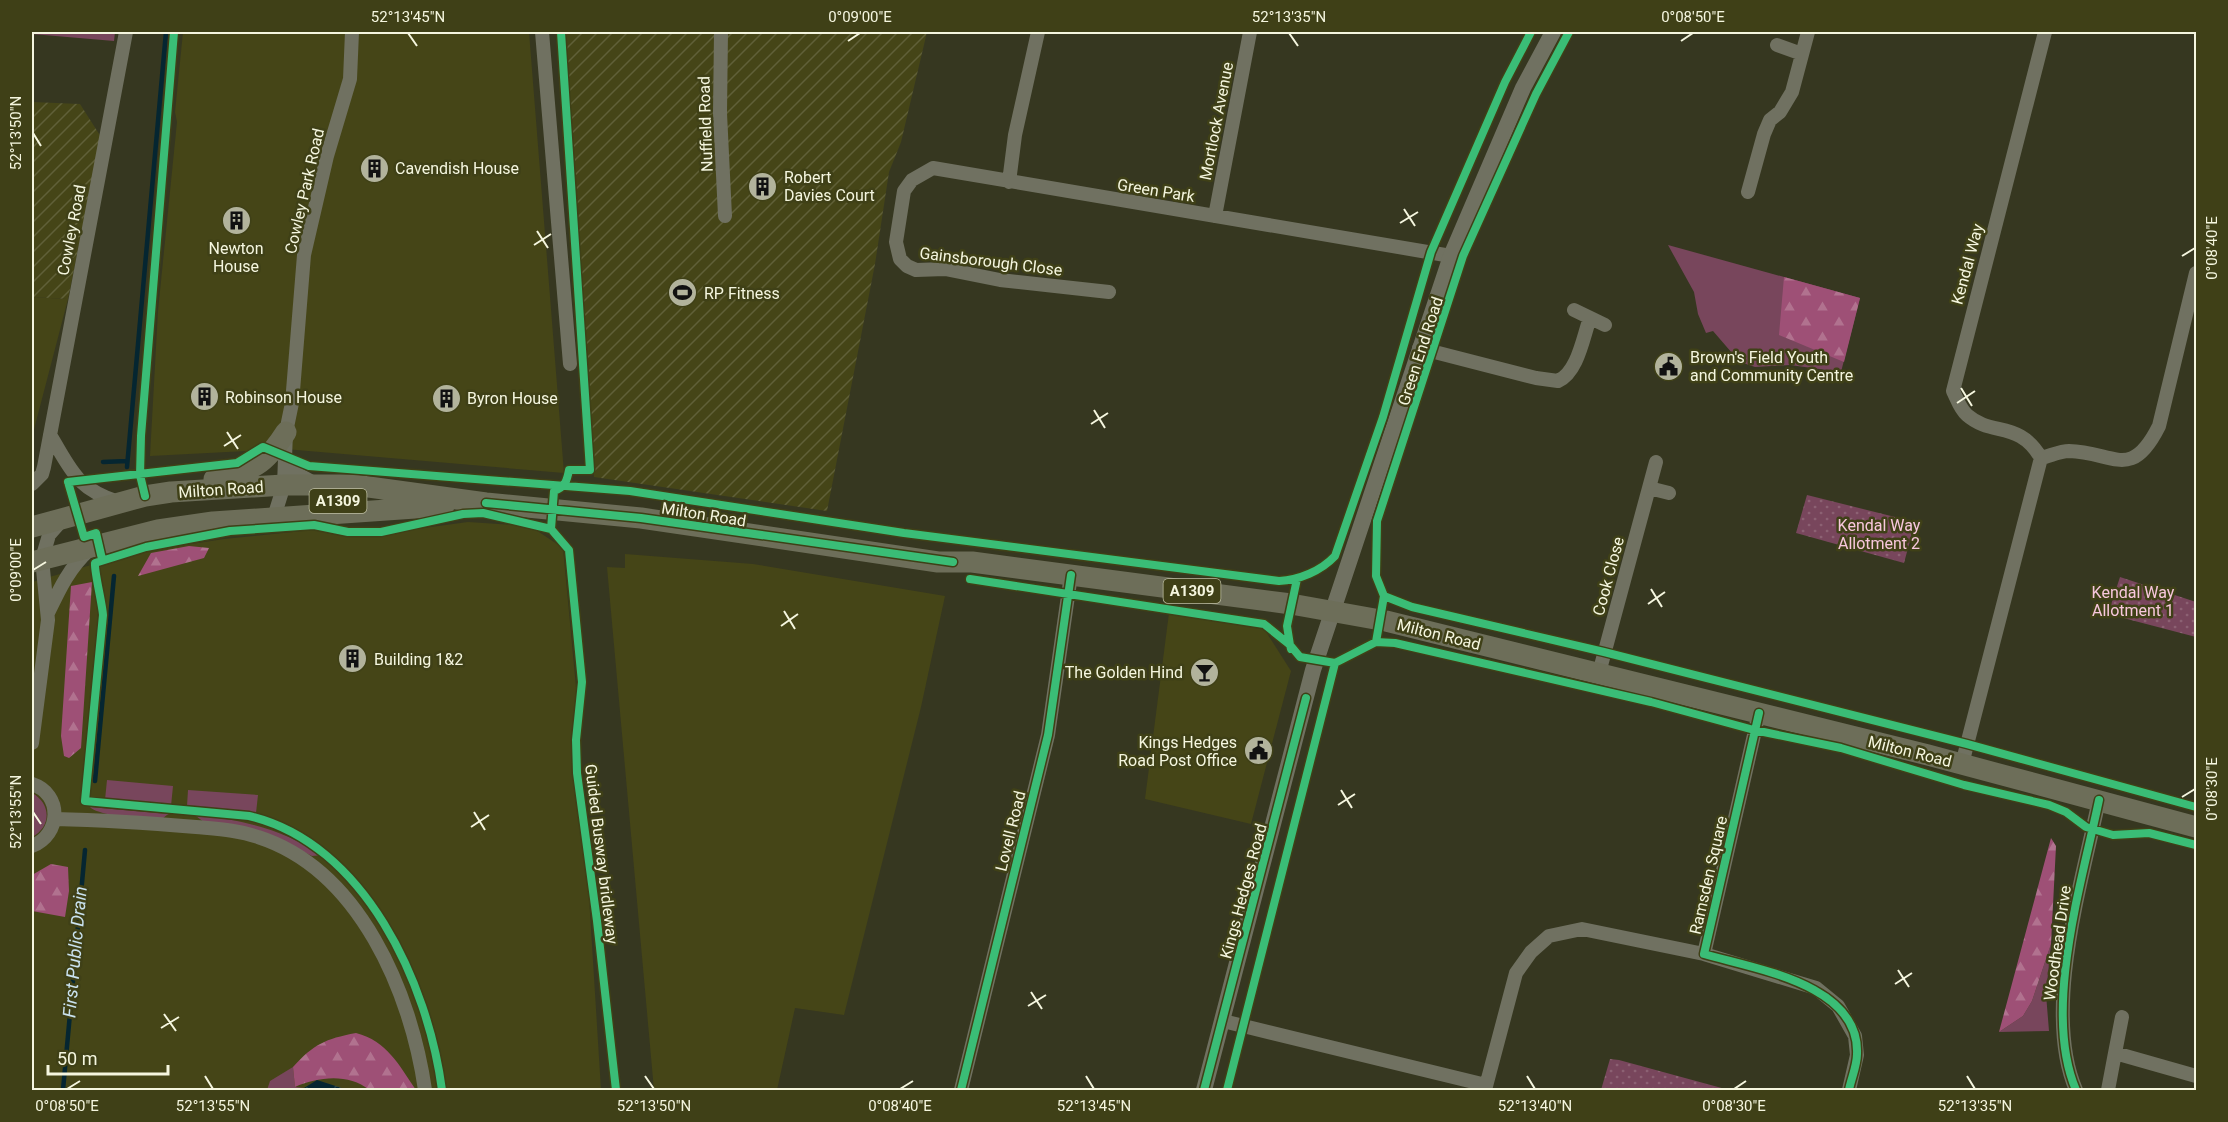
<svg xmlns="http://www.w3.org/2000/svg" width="2228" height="1122" viewBox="0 0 2228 1122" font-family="Roboto,sans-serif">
	<defs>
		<pattern id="industrial-furrows" width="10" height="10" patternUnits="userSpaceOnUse" patternTransform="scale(1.5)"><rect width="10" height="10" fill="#454517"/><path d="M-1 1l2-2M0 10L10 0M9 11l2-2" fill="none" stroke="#606038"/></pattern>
		<pattern id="forest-firs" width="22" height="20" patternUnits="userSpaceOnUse" patternTransform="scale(1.5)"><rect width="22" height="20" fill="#9e5076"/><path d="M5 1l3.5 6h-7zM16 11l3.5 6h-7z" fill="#b1728f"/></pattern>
		<pattern id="park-dots" width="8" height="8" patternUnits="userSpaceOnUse" patternTransform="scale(1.5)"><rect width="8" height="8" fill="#78465c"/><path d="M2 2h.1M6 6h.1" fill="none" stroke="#8c6173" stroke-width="1.8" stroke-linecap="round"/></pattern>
		<pattern id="water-ripples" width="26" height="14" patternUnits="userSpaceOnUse" patternTransform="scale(1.5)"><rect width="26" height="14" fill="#052631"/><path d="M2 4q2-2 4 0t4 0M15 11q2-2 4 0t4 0" fill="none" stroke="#2a464e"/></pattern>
	</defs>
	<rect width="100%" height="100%" fill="#363720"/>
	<path fill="#454517" d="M183 32H529L564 473 285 449 150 456 158 311 177 122 175 112Z
		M32 297 68 299 32 437Z
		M468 522 530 526 563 548 576 687 601 1090H32V582L133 553 224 539 312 530 339 535H372Z
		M625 554 753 564 945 596 921 707 844 1015 795 1008 777 1090H654L607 567 625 568Z
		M1169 613 1263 627 1291 671 1251 824 1145 799Z"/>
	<path fill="url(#industrial-furrows)" d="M565 32H927L901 142 889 172 875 264 827 511 594 477Z
		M32 102 80 104 101 137 68 299 32 297Z"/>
	<path fill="#78465c" d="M32 32H115L114 41 32 34Z
		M1668 245 1860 298 1841 372 1790 365 1755 367 1728 358 1732 353 1713 331 1706 333 1698 314 1694 292Z
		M107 780 173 786 171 806 105 800Z
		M188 790 258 795 256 813 187 806Z
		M32 793C51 803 52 827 32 837Z
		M90 807 169 814C166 815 164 818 161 819 150 822 96 815 90 807Z
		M196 816C244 819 282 830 323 855L312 856 270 835 205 823Z
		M2051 944 2046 994 2049 1031 1999 1032 2023 1016 2032 1001Z
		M293 1067 295 1087 304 1088V1090H267L270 1081Z"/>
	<path fill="url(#forest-firs)" d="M1784 277 1860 298 1844 362 1779 335Z
		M189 546 209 548 204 558 138 576 151 553Z
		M92 582 81 748 69 758 64 756 61 736 71 586Z
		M2051 838 2056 846 2051 944 2032 1001 2023 1016 1999 1032Z
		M51 864 68 867 69 891 65 917 32 911V875Z
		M356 1033C387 1041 399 1065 416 1090H369C349 1073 317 1077 295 1087L293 1067C314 1044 325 1039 356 1033Z"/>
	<path fill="url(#park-dots)" d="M1807 495 1915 522 1904 563 1796 533Z
		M2120 577 2196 602V637L2108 614Z
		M1610 1059 1619 1060 1729 1090H1601Z"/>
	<path fill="url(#water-ripples)" d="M317 1080 348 1090H304V1088Z"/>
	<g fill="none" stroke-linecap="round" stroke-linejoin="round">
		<path stroke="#052631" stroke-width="4.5" d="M103 462 127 461
			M127 467 166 32
			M95 781 114 576
			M63 1090 85 850"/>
		<path stroke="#707161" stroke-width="14" d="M542 32 570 364
			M721 32 720 113 725 216
			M1777 45 1802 54
			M1009 182 1015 135 1038 32
			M1748 192 1764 134 1770 120 1780 112 1792 92 1808 32
			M1215 216 1250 32
			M1109 292 1000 280 945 269 916 270 907 266 900 259 896 242 904 191 912 180 933 168 1451 256
			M1574 310 1605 325
			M1419 348 1536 378 1558 381C1578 372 1583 337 1590 318
			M50 435C72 471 76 488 118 502
			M285 457 298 474 314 483
			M2041 458C2050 456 2060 451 2069 451 2114 452 2131 482 2159 426L2196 273
			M32 484 42 474 44 467 126 32
			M1649 488 1669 493
			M274 517 284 485 286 432 292 403 304 255 327 156 350 79 352 32
			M48 613C59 590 69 568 89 550
			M1599 673 1656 462
			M32 743 48 620 42 559 49 535 63 519
			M1962 764 2041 458C2019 420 1992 437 1967 415 1960 409 1957 399 1953 391L2045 32
			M32 784C63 794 61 835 32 846
			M55 819C102 820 149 823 196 827 217 829 238 830 258 837 360 870 411 993 425 1090
			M1704 954 1759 713
			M1223 1021 1486 1085
			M2115 1053 2122 1017
			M961 1090 1048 735 1071 575
			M1485 1090 1516 973 1531 952 1549 936 1582 929 1704 954 1816 988 1838 1006 1855 1036 1857 1055 1849 1090
			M2076 1090C2042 1011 2082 882 2099 800
			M2108 1090 2115 1053 2196 1076"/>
		<path stroke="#707161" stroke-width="16" d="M1204 1090 1313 670 1451 256 1523 88 1553 32"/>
		<path stroke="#6d6e59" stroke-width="21" d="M214 479C253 471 265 465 286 432
			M32 527 145 496 171 492 284 485H354L486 503 641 518 938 562H972L1291 604 1386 621 1928 755 2196 827
			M32 562 158 530 213 522 444 506"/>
		<defs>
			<path id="cycleway" d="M68 482 237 463 263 447 309 466 630 491 904 533 1279 581C1299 580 1321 571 1335 556L1383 417 1431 252 1505 82 1531 32
				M68 482 84 537 96 533 102 559
				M145 496 140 475 141 436 174 32
				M486 503 641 518 953 562
				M551 529 554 491C565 487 567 481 569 470H590L561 32
				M970 579 1264 624 1290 645 1291 649
				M1297 579 1287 626 1290 645 1300 657 1335 663 1376 642 1395 643 1651 702 1754 730 1841 748 1964 785 2049 805 2066 812 2086 827 2113 835 2149 833 2196 845
				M1384 596 1412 607 1604 652 1967 744 2196 807
				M1376 642 1384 596 1376 576 1377 521 1463 256 1536 94 1569 32
				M1759 713 1704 954C1755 969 1860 984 1857 1054 1857 1066 1851 1079 1849 1090
				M442 1090C428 984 365 843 249 816L85 801 103 615C102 602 94 571 95 563L146 547 230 531 314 525 348 532H381L463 514 483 513 551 529 569 550 582 682 576 740 577 773 597 921 616 1090
				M961 1090 1048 735 1071 575
				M1204 1090 1306 698
				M1227 1090 1335 663
				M2076 1090C2042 1011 2082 882 2099 800"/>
		</defs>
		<use href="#cycleway" stroke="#3f4017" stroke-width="11"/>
		<use href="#cycleway" stroke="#3abd76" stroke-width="8"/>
	</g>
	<path fill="none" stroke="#f5f6df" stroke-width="2" d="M408 33 417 46M1289 33 1298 46M848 41 860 33M1681 41 1693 33M33 133 41 146M1404 209 1415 226M1400 223 1418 212M537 231 548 248M534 245 551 234M2182 256 2195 248M1961 388 1972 406M1957 403 1975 391M1094 410 1105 428M1091 424 1108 413M227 432 238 449M224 446 241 435M33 570 46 562M1651 589 1662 607M1648 604 1665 592M784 611 795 629M781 626 798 614M1341 790 1352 808M2182 797 2195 789M1338 805 1355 794M33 812 41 824M474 812 485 830M471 827 489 815M1898 970 1909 987M1895 984 1912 973M1031 992 1042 1009M1028 1006 1046 995M164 1014 176 1031M161 1028 179 1017M205 1076 213 1089M645 1076 654 1089M1086 1076 1094 1089M1527 1076 1535 1089M1967 1076 1975 1089M67 1089 80 1081M900 1089 913 1081M1734 1089 1746 1081"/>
	<defs>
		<symbol id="building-disc" viewBox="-11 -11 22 22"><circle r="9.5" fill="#b2b39c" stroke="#3f4017"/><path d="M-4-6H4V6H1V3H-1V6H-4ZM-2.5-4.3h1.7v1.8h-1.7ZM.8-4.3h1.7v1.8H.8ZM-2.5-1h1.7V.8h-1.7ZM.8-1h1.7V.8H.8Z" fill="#111"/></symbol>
		<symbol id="stadium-disc" viewBox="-11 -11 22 22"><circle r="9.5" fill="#b2b39c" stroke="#3f4017"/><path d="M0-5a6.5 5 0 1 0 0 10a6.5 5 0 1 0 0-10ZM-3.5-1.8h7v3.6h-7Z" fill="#111"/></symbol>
		<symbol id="civic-disc" viewBox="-11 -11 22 22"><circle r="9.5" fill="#b2b39c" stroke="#3f4017"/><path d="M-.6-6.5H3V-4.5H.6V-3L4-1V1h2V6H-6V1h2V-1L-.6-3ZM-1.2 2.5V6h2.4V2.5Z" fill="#111"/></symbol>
		<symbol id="bar-disc" viewBox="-11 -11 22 22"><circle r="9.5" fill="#b2b39c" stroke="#3f4017"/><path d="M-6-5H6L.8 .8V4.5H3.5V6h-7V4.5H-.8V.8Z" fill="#111"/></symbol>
	</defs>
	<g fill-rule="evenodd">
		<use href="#building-disc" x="358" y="152" width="33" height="33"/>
		<use href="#building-disc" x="746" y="170" width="33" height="33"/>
		<use href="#building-disc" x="220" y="204" width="33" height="33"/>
		<use href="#stadium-disc" x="666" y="276" width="33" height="33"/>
		<use href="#civic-disc" x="1652" y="350" width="33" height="33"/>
		<use href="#building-disc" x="188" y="380" width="33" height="33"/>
		<use href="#building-disc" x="430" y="382" width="33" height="33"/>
		<use href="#building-disc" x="336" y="642" width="33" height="33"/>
		<use href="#bar-disc" x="1188" y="656" width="33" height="33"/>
		<use href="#civic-disc" x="1242" y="734" width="33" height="33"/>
	</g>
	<g text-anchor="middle" stroke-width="5" stroke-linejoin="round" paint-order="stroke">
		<g fill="#3f4017" stroke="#bebfa3" stroke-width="1.5">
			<rect x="309.5" y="489" width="57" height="24" rx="4.5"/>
			<rect x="1163.5" y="579" width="57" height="24" rx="4.5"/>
		</g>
		<g font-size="15" font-weight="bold" fill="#f5f6df">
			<text x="338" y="506">A1309</text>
			<text x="1192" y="596">A1309</text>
		</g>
		<g font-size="16" fill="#f5f6df" stroke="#3f4017">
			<text transform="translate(1216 121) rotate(-79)" y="6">Mortlock Avenue</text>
			<text transform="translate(705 124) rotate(-92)" y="6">Nuffield Road</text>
			<text transform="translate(1156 190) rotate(9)" y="6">Green Park</text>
			<text transform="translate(304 191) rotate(-77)" y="6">Cowley Park Road</text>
			<text transform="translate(71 230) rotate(-79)" y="6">Cowley Road</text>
			<text transform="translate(991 261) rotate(7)" y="6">Gainsborough Close</text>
			<text transform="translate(1967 264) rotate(-75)" y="6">Kendal Way</text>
			<text transform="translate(1420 351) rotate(-72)" y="6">Green End Road</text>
			<text transform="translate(221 489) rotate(-4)" y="6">Milton Road</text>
			<text transform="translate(704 514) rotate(9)" y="6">Milton Road</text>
			<text transform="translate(1608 576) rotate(-75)" y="6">Cook Close</text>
			<text transform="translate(1439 634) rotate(14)" y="6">Milton Road</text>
			<text transform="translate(1910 751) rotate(14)" y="6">Milton Road</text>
			<text transform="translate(1010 831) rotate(-76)" y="6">Lovell Road</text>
			<text transform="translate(602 854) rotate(83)" y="6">Guided Busway bridleway</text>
			<text transform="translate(1708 875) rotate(-77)" y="6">Ramsden Square</text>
			<text transform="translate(1243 891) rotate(-75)" y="6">Kings Hedges Road</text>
			<text transform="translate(2057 943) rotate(-82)" y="6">Woodhead Drive</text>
		</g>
		<g font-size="16" fill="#f5f6df" stroke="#3f4017" text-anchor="start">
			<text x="395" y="174">Cavendish House</text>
			<text x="784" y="183">Robert<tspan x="784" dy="18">Davies Court</tspan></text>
			<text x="236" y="254" text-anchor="middle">Newton<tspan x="236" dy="18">House</tspan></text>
			<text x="704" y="299">RP Fitness</text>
			<text x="1690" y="363">Brown's Field Youth<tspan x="1690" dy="18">and Community Centre</tspan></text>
			<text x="225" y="403">Robinson House</text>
			<text x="467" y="404">Byron House</text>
			<text x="374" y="665">Building 1&amp;2</text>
			<text x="1183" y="678" text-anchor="end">The Golden Hind</text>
			<text x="1237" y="748" text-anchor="end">Kings Hedges<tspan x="1237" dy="18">Road Post Office</tspan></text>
		</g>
		<g font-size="16" fill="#f8c7dd" stroke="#3f4017">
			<text x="1879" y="531">Kendal Way<tspan x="1879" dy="18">Allotment 2</tspan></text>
			<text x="2133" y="598">Kendal Way<tspan x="2133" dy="18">Allotment 1</tspan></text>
		</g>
		<g font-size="18" font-style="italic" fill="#cae2ef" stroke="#3f4017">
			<text transform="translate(75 952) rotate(-85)" y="6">First Public Drain</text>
		</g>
	</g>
	<rect width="2228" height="1122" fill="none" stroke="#3f4017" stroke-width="66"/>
	<path d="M48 1065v9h120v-9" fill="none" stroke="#f5f6df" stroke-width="3"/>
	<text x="57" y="1065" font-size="18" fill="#f5f6df" stroke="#3f4017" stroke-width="4.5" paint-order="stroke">50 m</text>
	<rect x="33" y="33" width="2162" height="1056" fill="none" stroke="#f5f6df" stroke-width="2"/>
	<g font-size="15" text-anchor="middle" fill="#f5f6df">
		<text x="408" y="22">52°13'45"N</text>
		<text x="860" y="22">0°09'00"E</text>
		<text x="1289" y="22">52°13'35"N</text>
		<text x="1693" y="22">0°08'50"E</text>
		<text transform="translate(16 133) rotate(-90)" y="5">52°13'50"N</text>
		<text transform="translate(2212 248) rotate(-90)" y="5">0°08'40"E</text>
		<text transform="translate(16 570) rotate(-90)" y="5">0°09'00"E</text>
		<text transform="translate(2212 789) rotate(-90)" y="5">0°08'30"E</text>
		<text transform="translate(16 812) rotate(-90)" y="5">52°13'55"N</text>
		<text x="67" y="1111">0°08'50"E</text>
		<text x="213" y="1111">52°13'55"N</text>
		<text x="654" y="1111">52°13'50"N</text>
		<text x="900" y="1111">0°08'40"E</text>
		<text x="1094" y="1111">52°13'45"N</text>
		<text x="1535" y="1111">52°13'40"N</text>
		<text x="1734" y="1111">0°08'30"E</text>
		<text x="1975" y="1111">52°13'35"N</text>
	</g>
</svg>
